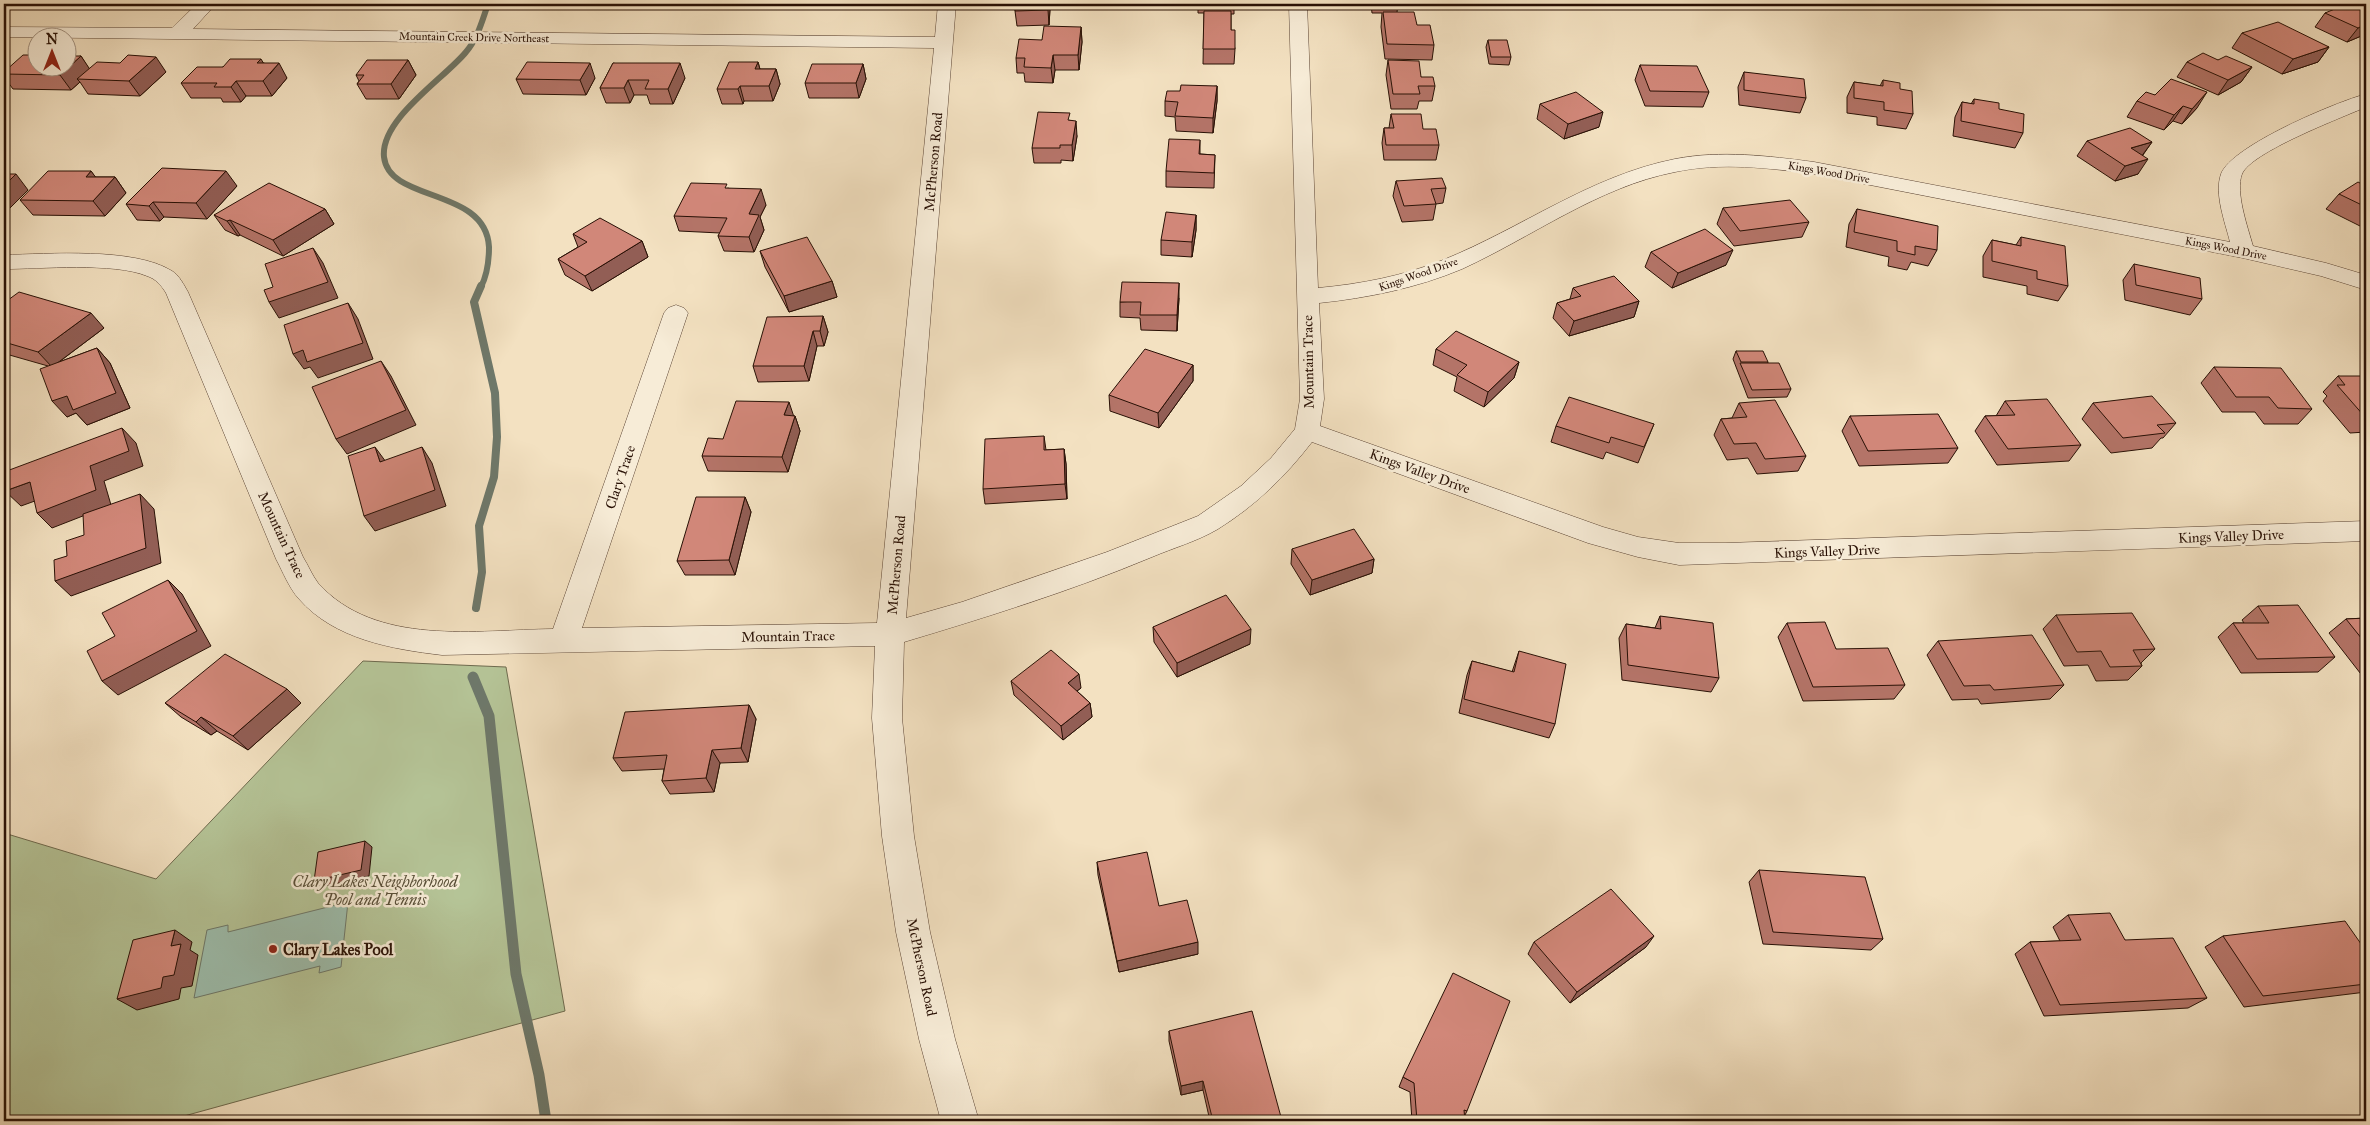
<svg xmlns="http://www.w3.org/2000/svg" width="2370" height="1125" viewBox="0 0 2370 1125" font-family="'IM FELL Great Primer',serif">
	<rect width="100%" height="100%" fill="#f3e1c1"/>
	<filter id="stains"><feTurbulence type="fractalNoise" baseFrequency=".004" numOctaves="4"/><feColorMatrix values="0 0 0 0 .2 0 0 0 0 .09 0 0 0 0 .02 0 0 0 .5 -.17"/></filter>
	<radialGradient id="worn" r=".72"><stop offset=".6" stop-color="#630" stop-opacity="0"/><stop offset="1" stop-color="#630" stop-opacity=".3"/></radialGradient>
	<path fill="#b5c497" stroke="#6e6a4e" d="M363 661 506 667 565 1011 166 1121H4V833L156 879Z"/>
	<path fill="#9dbead" stroke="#6e786a" d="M348 902 341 967 319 973 320 966 194 998 207 930 228 925V932Z"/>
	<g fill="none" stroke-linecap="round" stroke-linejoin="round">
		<path stroke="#6e786a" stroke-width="6" d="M481 287C487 275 489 261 489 247 486 187 389 203 384 157 380 119 445 78 466 52 478 38 482 21 488 4"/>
		<path stroke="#6e786a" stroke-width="8" d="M476 608 482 572 479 526 494 477 497 437 495 393 474 302 481 286"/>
		<path stroke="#6e786a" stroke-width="11" d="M473 677 489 716 516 974 539 1075 546 1121"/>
		<defs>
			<path id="minor" d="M197 4H216L193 29 935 37 938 4H956L906 618 962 602 1107 552 1198 516 1241 486 1271 458 1295 429 1300 399 1289 4H1307L1318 288C1361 284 1403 276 1443 260 1522 228 1590 176 1675 159 1721 150 1768 156 1814 162L2230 242C2225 222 2214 194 2221 174 2231 146 2336 102 2366 94V107C2341 118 2251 152 2242 174 2235 192 2248 228 2253 246L2326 263 2366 275V290L2321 276 2243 258 1814 174C1768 168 1721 162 1675 172 1598 187 1532 237 1462 269 1417 288 1367 298 1319 303L1324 399 1320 426 1603 527 1638 537 1679 543H1726L2366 521V541L1679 565 1638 557 1588 543 1312 442C1285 477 1255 506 1218 529 1198 541 1173 548 1152 557 1071 591 987 617 904 642L902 718 914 836 930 932 955 1039 979 1121H941L919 1039 896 932 882 836 872 718 875 646 442 655C391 649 334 639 299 599 289 588 283 572 276 559L166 293C161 285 156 279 147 276 114 262 40 269 4 269V255C48 254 134 247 172 271 179 275 184 285 188 292L303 557C308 565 312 575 318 583 375 647 477 630 553 629L664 313 668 308 676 305 684 308 688 313 582 628 877 623 934 48 4 37V27L172 28Z"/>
		</defs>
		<use href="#minor" stroke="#5b4434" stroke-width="1"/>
		<use href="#minor" fill="#f7ecd7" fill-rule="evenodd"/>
	</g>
	<path fill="#b47468" stroke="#281005" d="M110 4H142L141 5H111Z
		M269 4H305L302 7 270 6Z
		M677 4H706L705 5H678Z
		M874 4H901L900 7H874Z
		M1016 4H1060L1059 9H1050L1049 25 1017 26 1015 11Z
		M1198 4H1234V14H1231V30L1235 49 1234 64H1203L1204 13H1198Z
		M1371 4H1398L1397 12 1417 25 1434 45 1432 60 1385 59 1381 27 1382 13H1372Z
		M1716 4H1756L1755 8 1717 7Z
		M1993 4H2053L2052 5Z
		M2089 4H2142L2140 6 2095 9Z
		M2366 9V34L2347 42 2315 27 2325 13Z
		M1081 27 1082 42 1079 70H1055L1053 83 1025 82 1024 73H1017L1016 58 1042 40Z
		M2242 33 2329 47 2318 62 2282 74 2232 48Z
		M1488 40 1511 57 1509 65 1489 64 1486 47Z
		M81 56 89 69 166 72 140 96 88 94 80 82 71 90 13 89 4 77V72Z
		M408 60 416 75 399 99H366L357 84 359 81 356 75Z
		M1388 60 1421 77 1435 86 1432 101H1419L1417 109H1391L1386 75Z
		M2218 60 2252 67 2241 82 2218 95 2177 77 2187 62Z
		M758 62 760 69H776L780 84 773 101H744L743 104H722L717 89Z
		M264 63 287 78 272 96H246L241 102H223L221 98H191L181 83 223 67Z
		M613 63 685 78 673 104H650L647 95H634L630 103H606L600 88Z
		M863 64 866 79 859 98H809L805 83Z
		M1640 65 1709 92 1703 107 1645 106 1635 80Z
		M1744 72 1806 98 1800 113 1739 105 1738 87Z
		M595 78 586 95 523 94 516 79Z
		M1883 80 1900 89 1913 114 1906 129 1877 125V117L1847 113V97L1854 82 1880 86Z
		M1217 86V101L1213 133 1176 131 1175 117 1165 116V101L1180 91Z
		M2155 95 2197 108 2182 124 2173 121 2164 130 2127 117 2137 101Z
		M1974 99 2023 133 2015 148 1953 136 1955 117 1962 102 1971 104Z
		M1540 104 1599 127 1564 139 1537 119Z
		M1391 114 1423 129 1439 145 1436 160H1384L1382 143 1384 128H1389Z
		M1070 120 1077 136 1073 161 1061 160V163H1034L1032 148Z
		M1200 140V154L1215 155 1214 188 1166 187V171Z
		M2087 141 2152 142 2143 155 2138 174 2115 181 2077 156Z
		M91 171 95 177H115L126 193 105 216 33 215 20 200Z
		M1396 181 1446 188 1443 203 1436 204 1433 220 1402 222 1393 196Z
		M237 186 207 219 164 217 160 221 137 220 126 204Z
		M2366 186V229L2326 209 2339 194Z
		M728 188 766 205 760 217 764 230 754 252 724 251 718 236 720 233 679 231 674 216Z
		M1723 208 1809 222 1802 237 1734 246 1717 224Z
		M325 209 334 224 283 256 240 235 238 236 225 230 214 215Z
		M1857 209 1937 250 1928 266 1911 262 1907 270 1888 266 1889 257 1846 247 1849 224Z
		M1196 215V230L1192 257 1161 255V240Z
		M573 234 642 241 648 257 592 291 565 275 558 259 578 247Z
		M2021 237 2068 286 2058 301 2027 294V286L1983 277V256L1992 240 2016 245Z
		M760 251 832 281 837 297 789 312 765 267Z
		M1651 252 1726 265 1672 288 1645 267Z
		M2134 264 2202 299 2190 315 2125 300 2123 280Z
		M1573 288 1639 301 1634 317 1569 336 1553 318 1557 303 1570 299Z
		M1179 298 1177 331 1141 330 1140 318 1120 317V302Z
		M4 303 104 328 59 362 97 348 110 363 130 408 87 425 76 413 67 417 48 366 6 354 4 351Z
		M823 316 828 332 824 346H817L809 381 758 382 753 366Z
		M1436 349 1519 362 1514 378 1484 407 1454 391 1457 377 1433 365Z
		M1736 351 1768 362V363L1791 389 1787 397 1748 398 1733 359Z
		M1193 365V381L1159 428 1110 411 1109 395Z
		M2214 367 2312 409 2298 424H2264L2255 412H2222L2201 383Z
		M2338 376 2366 382V432L2350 433 2323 401 2327 396 2323 392Z
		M2005 401 2081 445 2069 461 1997 465 1975 431 1985 416H1996Z
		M1739 403 1806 456 1798 471 1757 474 1748 458 1727 460 1714 435 1721 419 1732 418Z
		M2093 403 2176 423 2163 438H2161L2152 448 2111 453 2082 419Z
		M793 416H795L800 431 788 472 708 471 702 456 723 439Z
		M1850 416 1958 448 1948 463 1859 466 1842 431Z
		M1654 424 1638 463 1606 452 1603 459 1551 442 1556 426Z
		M1044 436 1046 450 1064 449 1066 464 1067 499 985 504 983 489Z
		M745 497 751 512 735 575H685L677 561Z
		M1292 549 1374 559 1372 573 1310 595 1291 564Z
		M2258 606 2335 657 2318 672 2241 673 2218 637 2233 623H2244L2242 620Z
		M2056 615 2155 649 2141 663 2142 666 2128 680 2096 681 2088 665 2064 666 2043 629Z
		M1660 616 1719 678 1711 692 1622 680 1619 638 1626 624 1655 628Z
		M2366 618V678H2364L2329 633 2346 619Z
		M1787 623 1836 649 1905 685 1894 699 1803 701 1778 637Z
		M1153 627 1250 644 1177 677 1154 642Z
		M1938 641 2064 685 2050 699 1981 704 1978 699 1952 700 1927 655Z
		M1519 651 1555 724 1549 738 1459 713 1467 675 1472 661 1512 672Z
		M1011 681 1081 688 1077 691 1090 703 1092 717 1063 740 1014 695Z
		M165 703H301L248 750 217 731 211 735 181 717Z
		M749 705 756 719 748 762 720 763 714 792 670 794 662 781 664 769 622 771 613 758Z
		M1097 862 1159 906 1198 954 1119 972 1098 875Z
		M1759 870 1883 939 1871 950 1763 944 1749 882Z
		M2068 915 2125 940 2207 998 2188 1008 2044 1016 2015 954 2030 942 2060 941 2053 927Z
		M2223 936 2366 951V992L2244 1007 2205 947Z
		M1534 942 1646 947 1570 1003 1528 954Z
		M1169 1031 1280 1121H1210L1203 1090 1181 1095 1169 1041Z
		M1403 1077 1467 1111 1465 1115V1121H1412L1410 1092 1399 1087Z"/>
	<path fill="#925e55" stroke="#281005" d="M1048 4H1050V9L1049 25 1048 10Z
		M2366 24V34L2347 42 2358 28Z
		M1081 27 1082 42 1079 70 1078 55Z
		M2329 47 2318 62 2282 74 2293 59Z
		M1053 55 1055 70 1053 83 1051 68Z
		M81 56 91 71 77 79 80 82 71 90 60 75Z
		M156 57 166 72 140 96 129 81Z
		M261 59 270 74 279 63 287 78 272 96 263 81 257 63Z
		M408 60 416 75 399 99 391 84Z
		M758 62 762 77 755 69Z
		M590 63 595 78 586 95 580 80Z
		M680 63 685 78 673 104 668 89Z
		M863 64 866 79 859 98 856 83Z
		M2252 67 2241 82 2218 95 2228 80Z
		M776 69 780 84 773 101 769 86Z
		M628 80 634 95 630 103 624 88Z
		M236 81 246 96 241 102 231 87Z
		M740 86 744 101 743 104 738 89Z
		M1217 86V101L1213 133V118Z
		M2207 92 2197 108 2182 124 2192 109Z
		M2183 106 2173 121 2164 130 2174 115Z
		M1603 112 1599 127 1564 139 1568 124Z
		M1076 121 1077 136 1073 161 1072 145Z
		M2152 142 2141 157 2131 148Z
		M2148 159 2138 174 2115 181 2125 166Z
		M91 171 103 187 86 177Z
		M226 171 237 186 207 219 196 203Z
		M16 174 28 190 4 214V186Z
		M115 177 126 193 105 216 93 201Z
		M761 189 766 205 760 217 764 230 754 252 749 237V214Z
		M153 202 164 217 160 221 149 206Z
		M325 209 334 224 283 256 273 240Z
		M1196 215V230L1192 257V242Z
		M230 220 240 235 238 236 227 221Z
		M642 241 648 257 592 291 585 276Z
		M313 248 323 263 338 298 279 318 269 302Z
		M1733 250 1726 265 1672 288 1678 273Z
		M832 281 837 297 789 312 784 296Z
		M1179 283V298L1177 331V315Z
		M1639 301 1634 317 1569 336 1574 321Z
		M348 303 358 319 373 359 318 378 310 367 304 369 293 354Z
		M91 313 104 328 52 367 38 352Z
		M823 316 828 332 824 346 820 331Z
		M813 331 817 346 809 381 804 366Z
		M97 348 110 363 130 408 87 425 76 413 67 417 52 401Z
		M381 361 391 376 416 425 347 454 336 439Z
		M1519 362 1514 378 1484 407 1488 392Z
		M1193 365V381L1159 428 1158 413Z
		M789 402 794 417 784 415Z
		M795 416 800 431 788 472 782 457Z
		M122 428 136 443 143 466 104 481 111 505 52 528 37 513 90 466Z
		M375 447 386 462H380Z
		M422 447 432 463 446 506 375 531 364 516Z
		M1064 449 1066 464 1067 499 1065 484Z
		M30 482 46 497 21 506 5 491Z
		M140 494 154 509 161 563 71 596 55 581Z
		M745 497 751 512 735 575 729 560Z
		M1374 559 1372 573 1310 595 1312 580Z
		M168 580 182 594 211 646 118 695 102 681Z
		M1251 629 1250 644 1177 677V663Z
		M1079 674 1081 688 1069 697 1068 683Z
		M287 689 301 703 248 750 233 736Z
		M1090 703 1092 717 1063 740 1061 726Z
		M749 705 756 719 748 762 741 748Z
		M201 717 217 731 211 735 196 722Z
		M712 750 720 763 714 792 706 778Z
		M365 841 372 847 369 876 321 887 314 881Z
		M175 930 192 942 190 950 198 955 192 986 181 988 179 999 137 1010 117 999 171 946Z
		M1654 936 1646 947 1570 1003 1577 992Z
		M1198 942V954L1119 972 1117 961Z
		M1203 1081V1090L1181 1095V1086Z
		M1281 1117 1280 1121H1264Z"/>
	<path fill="#d18779" stroke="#281005" d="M1016 4H1048V10L1015 11Z
		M2347 4H2354L2366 9V24L2358 28 2325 13Z
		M1204 11H1231V30H1235V49H1203Z
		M1383 12H1414L1417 25H1430L1434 45 1387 44Z
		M2278 22 2329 47 2293 59 2242 33Z
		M1044 26 1081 27 1078 55H1053L1051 68 1024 67 1025 58H1016L1019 39 1042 40Z
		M1488 40H1507L1511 57H1491Z
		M2203 53 2218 60 2226 56 2252 67 2228 80 2187 62Z
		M23 55H38V68H68V56H81L60 75 4 74V72Z
		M128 55 156 57 129 81 77 79 97 62 120 63Z
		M230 59H261L257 63H279L263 81H236L231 87H214L217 83H181L197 67H223Z
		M367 60H408L391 84H357L364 75H356Z
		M1388 60 1419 61 1421 77H1433L1435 86H1418L1420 94H1393Z
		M527 62 590 63 580 80 516 79Z
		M729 62H758L755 69H776L769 86H740L738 89H717Z
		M613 63H680L668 89H645L649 80H628L624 88H600Z
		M812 64H863L856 83H805Z
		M1640 65 1697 66 1709 92 1650 91Z
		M1744 72 1804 79 1806 98 1744 90Z
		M2171 79 2207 92 2192 109 2183 106 2174 115 2137 101 2146 92 2155 95Z
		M1883 80 1900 83V89L1912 91 1913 114 1884 110V102L1854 98V82L1883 86Z
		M1181 85 1217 86 1213 118 1175 116 1178 102 1165 101 1167 91H1180Z
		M1576 92 1603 112 1568 124 1540 104Z
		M1974 99 1999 103V109L2024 114 2023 133 1961 121 1962 102 1974 104Z
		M1038 112 1070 113 1068 120 1076 121 1072 145H1060V148H1032Z
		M1391 114H1421L1423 129H1436L1439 145H1386L1384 128H1394Z
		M2130 128 2152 142 2131 148 2148 159 2125 166 2087 141Z
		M1169 139 1200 140 1199 154 1215 155 1214 173 1166 171Z
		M162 168 226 171 196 203 153 202 149 206 126 204Z
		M48 171H91L86 177H115L93 201 20 200Z
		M4 174H16L4 186Z
		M1442 178 1446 188 1431 189 1436 204 1404 206 1396 181Z
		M2358 182 2366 186V207L2339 194Z
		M269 183 325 209 273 240 230 220 227 221 214 215Z
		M691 183 727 184 725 188 761 189 749 214 759 215 749 237 718 236 727 218 674 216Z
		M1790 200 1809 222 1740 231 1723 208Z
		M1857 209 1938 226 1937 250 1915 246V255L1897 251V241L1854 232Z
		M1166 212 1196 215 1192 242 1161 240Z
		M600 218 642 241 585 276 558 259 587 242 573 234Z
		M1705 229 1733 250 1678 273 1651 252Z
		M807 237 832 281 784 296 760 251Z
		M2021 237 2065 246 2068 286 2037 279V271L1992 261V240L2021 246Z
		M313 248 328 282 269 302 264 290 273 287 265 264Z
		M2134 264 2200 278 2202 299 2136 285Z
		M1614 276 1639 301 1574 321 1557 303 1581 296 1573 288Z
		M1122 282 1179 283 1177 315H1140L1141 302H1120Z
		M19 292 91 313 38 352 4 342V303Z
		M348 303 363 343 307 362 303 350 293 354 284 325Z
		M823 316 820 331H813L804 366H753L767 317Z
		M1456 331 1519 362 1488 392 1457 375 1467 365 1436 349Z
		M97 348 116 393 73 410 67 396 52 401 40 369Z
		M1145 349 1193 365 1158 413 1109 395Z
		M1736 351H1763L1768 362H1741Z
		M381 361 406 410 336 439 312 387Z
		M1740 363H1779L1791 389 1752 390Z
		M2214 367 2281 368 2312 409 2278 408 2269 397H2236Z
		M2338 376H2362L2366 382V417H2365L2337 385H2345Z
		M2152 396 2176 423 2157 425 2165 433 2123 438 2093 403Z
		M1569 397 1654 424 1644 447 1611 437 1609 443 1556 426Z
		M2047 399 2081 445 2008 449 1985 416 2015 415 2005 401Z
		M1775 400 1806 456 1765 459 1756 443 1734 444 1721 419 1747 417 1739 403Z
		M736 401 789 402 784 415 795 416 782 457 702 456 708 438 723 439Z
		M1938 414 1958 448 1868 451 1850 416Z
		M122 428 129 451 90 466 96 490 37 513 30 482 5 491 4 483V472Z
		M1044 436V450L1064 449 1065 484 983 489 985 439Z
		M375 447 380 462 422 447 435 490 364 516 348 456Z
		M140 494 146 548 55 581 54 560 67 556 66 541 84 535 83 514Z
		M696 497H745L729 560 677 561Z
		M1354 529 1374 559 1312 580 1292 549Z
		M168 580 197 631 102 681 87 651 115 636 102 613Z
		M1226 595 1251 629 1177 663 1153 627Z
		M2298 605 2335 657 2257 659 2233 623H2269L2258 606Z
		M2132 613 2155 649 2133 650 2142 666 2110 667 2101 651 2077 652 2056 615Z
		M1660 616 1713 623 1719 678 1628 665 1626 624 1661 629Z
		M2366 618V644L2346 619Z
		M1825 622 1836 649 1888 648 1905 685 1813 687 1787 623Z
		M2032 635 2064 685 1994 690 1990 685 1964 686 1938 641Z
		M1051 650 1079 674 1068 683 1090 703 1061 726 1011 681Z
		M1519 651 1566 664 1555 724 1464 699 1472 661 1514 672Z
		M225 654 287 689 233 736 201 717 196 722 165 703Z
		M749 705 741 748 712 750 706 778 662 781 667 755 613 758 625 712Z
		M365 841 361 870 314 881 318 852Z
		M1147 852 1159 906 1187 900 1198 942 1117 961 1097 862Z
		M1759 870 1865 877 1883 939 1773 932Z
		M1611 889 1654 936 1577 992 1534 942Z
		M2110 913 2125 940 2173 938 2207 998 2060 1005 2030 942 2081 940 2068 915Z
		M2345 921 2366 951V984L2263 996 2223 936Z
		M175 930 171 946 181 944 174 975 163 977 161 988 117 999 133 940Z
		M1453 973 1510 1001 1467 1111 1464 1110 1465 1121H1417L1414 1083 1403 1077Z
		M1252 1011 1281 1117 1264 1121H1213L1203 1081 1181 1086 1169 1031Z"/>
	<circle fill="#8f2418" stroke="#f7ecd7" stroke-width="2" cx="273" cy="949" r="5"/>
	<g text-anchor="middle" stroke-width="5" stroke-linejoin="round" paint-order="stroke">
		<g font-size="11" fill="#281005" stroke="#f7ecd7">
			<text transform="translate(474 37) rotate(1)" y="4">Mountain Creek Drive Northeast</text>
			<text transform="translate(1829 172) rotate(10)" y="4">Kings Wood Drive</text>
			<text transform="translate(2226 248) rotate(11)" y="4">Kings Wood Drive</text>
			<text transform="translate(1418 274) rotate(-19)" y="4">Kings Wood Drive</text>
		</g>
		<g font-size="14" fill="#281005" stroke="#f7ecd7">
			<text transform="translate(933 162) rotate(-85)" y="5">McPherson Road</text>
			<text transform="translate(1308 362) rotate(-91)" y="5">Mountain Trace</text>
			<text transform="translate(1420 471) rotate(20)" y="5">Kings Valley Drive</text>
			<text transform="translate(620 477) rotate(-71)" y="5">Clary Trace</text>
			<text transform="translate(282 535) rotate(65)" y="5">Mountain Trace</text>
			<text transform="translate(2231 536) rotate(-2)" y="5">Kings Valley Drive</text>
			<text transform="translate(1827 551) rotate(-2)" y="5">Kings Valley Drive</text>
			<text transform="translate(896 565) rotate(-85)" y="5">McPherson Road</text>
			<text transform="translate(788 636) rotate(-1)" y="5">Mountain Trace</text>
			<text transform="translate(922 967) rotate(78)" y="5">McPherson Road</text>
		</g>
		<g font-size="16" font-style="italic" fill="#594f38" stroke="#f7ecd7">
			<text x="375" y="887">Clary Lakes Neighborhood<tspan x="375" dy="18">Pool and Tennis</tspan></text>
		</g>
		<g font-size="16" font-weight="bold" fill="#281005" stroke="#f7ecd7" text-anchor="start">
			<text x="283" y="955">Clary Lakes Pool</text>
		</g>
	</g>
	<rect width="2370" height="1125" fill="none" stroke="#f3e1c1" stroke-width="20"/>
	<rect x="5" y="5" width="2360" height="1115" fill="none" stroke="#281005" stroke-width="2.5"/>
	<rect x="10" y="10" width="2350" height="1105" fill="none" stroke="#281005"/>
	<g transform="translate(52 52)"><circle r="24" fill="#f7ecd7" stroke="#a49483"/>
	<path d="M0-4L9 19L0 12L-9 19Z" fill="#8f2418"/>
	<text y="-8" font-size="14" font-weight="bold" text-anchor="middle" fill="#281005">N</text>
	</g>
	<rect width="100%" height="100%" filter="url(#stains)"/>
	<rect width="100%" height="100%" fill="url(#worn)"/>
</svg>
